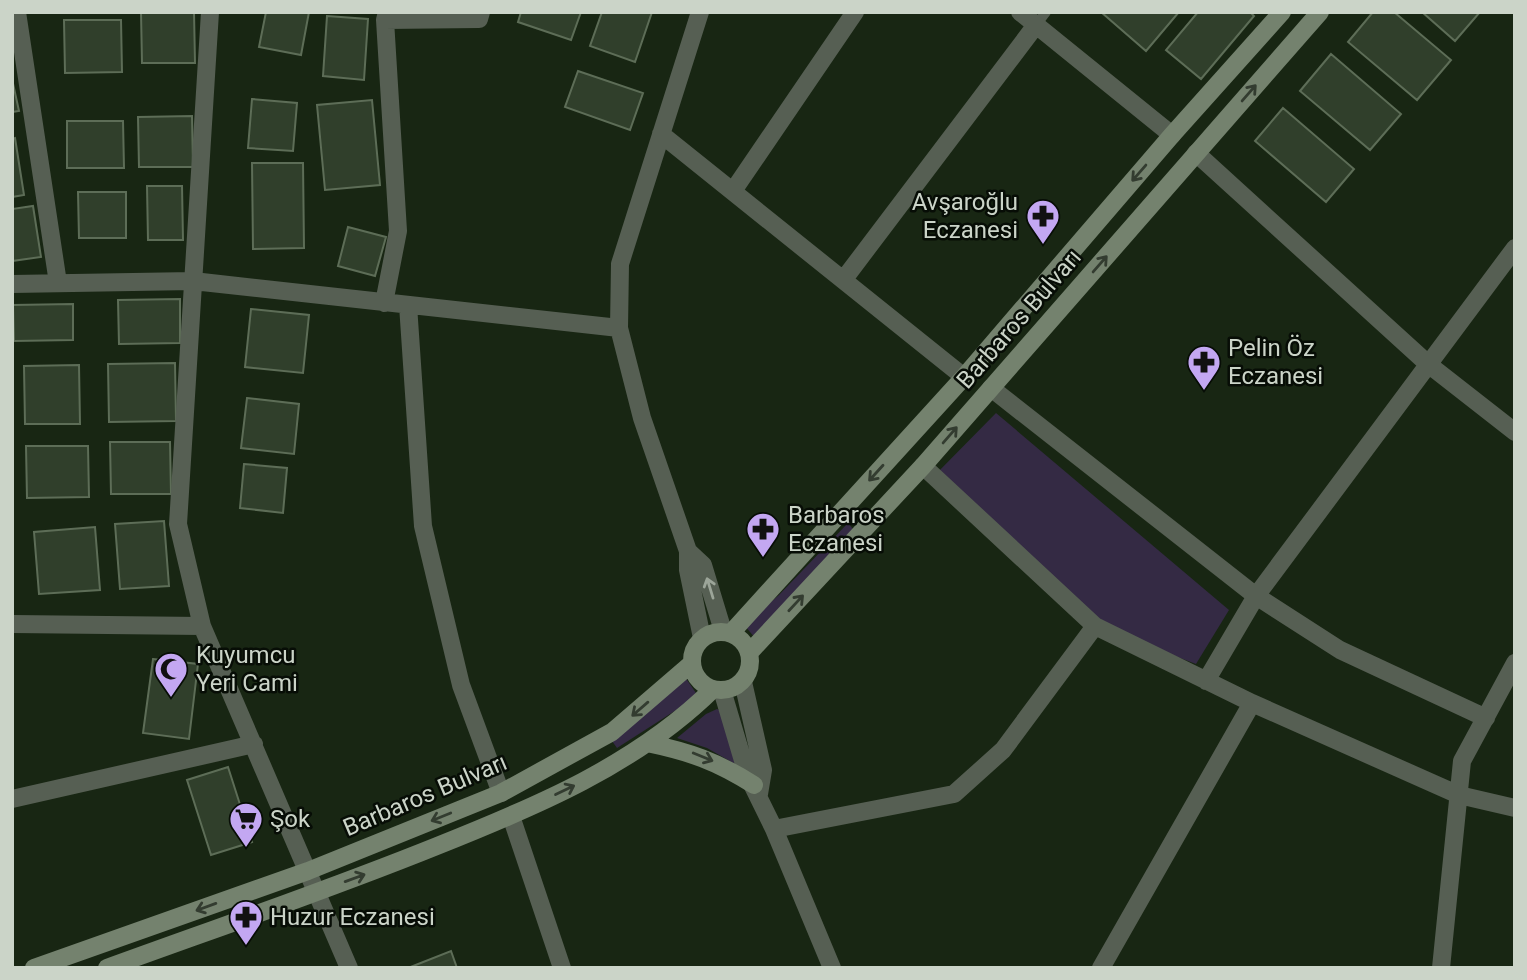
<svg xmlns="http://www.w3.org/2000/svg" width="1527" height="980" viewBox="0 0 1527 980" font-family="Roboto,sans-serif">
	<rect width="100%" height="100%" fill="#182613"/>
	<path fill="#342a44" d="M996 413 1229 610 1196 664 1095 626 934 476Z
		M848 523 853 529 756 639 744 625 779 595Z
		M685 677 698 696 617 748 612 741Z
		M717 709 721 711 735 764 707 748 677 738 706 714Z"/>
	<path fill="#303f2b" stroke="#5d6d57" stroke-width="2" d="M141 12H194L195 63H142Z
		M266 12H309L301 55 259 47Z
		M521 12H581L571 40 518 22Z
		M602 12H652L635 62 590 46Z
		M1101 12H1179L1146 51Z
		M1198 12H1250L1254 16 1201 79 1166 50Z
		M1373 12H1394L1451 60 1417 100 1348 42Z
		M1422 12H1480L1455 41Z
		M327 16 368 19 364 80 323 76Z
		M64 20H121L122 72 65 73Z
		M1331 54 1401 114 1370 150 1300 91Z
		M578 71 643 93 630 130 565 107Z
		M12 79 19 111 12 112Z
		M252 99 297 103 293 151 248 148Z
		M372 100 380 185 325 190 317 105Z
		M1283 108 1354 169 1326 202 1255 141Z
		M192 116 193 167H139L138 117Z
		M67 121H123L124 168H67Z
		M15 138 24 195 12 197V139Z
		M252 163H303L304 248 253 249Z
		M147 186H182L183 240H148Z
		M78 192H126V238H79Z
		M33 206 41 257 12 261V209Z
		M348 227 386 237 375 276 338 266Z
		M180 299V343L119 344 118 300Z
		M73 304V340L14 341 13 305Z
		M251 309 309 315 303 373 245 367Z
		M175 363 176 421 109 422 108 364Z
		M79 365 80 424H25L24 366Z
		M247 398 299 404 294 454 241 448Z
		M110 442H170L171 494H111Z
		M26 446H88L89 497 27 498Z
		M244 464 287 468 283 513 240 508Z
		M164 521 169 586 120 589 115 524Z
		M95 527 100 590 39 594 34 532Z
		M153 659 198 664 189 739 143 733Z
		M228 767 252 842 211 855 187 780Z
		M451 951 457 968H408Z"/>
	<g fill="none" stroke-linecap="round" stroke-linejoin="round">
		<path stroke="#565f53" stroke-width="10" d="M1036 25 1046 12"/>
		<path stroke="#565f53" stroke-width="18" d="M17 12 58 283
			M210 12 178 524 202 626 349 968
			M387 12 385 20 479 19 481 12
			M700 12 620 264 619 328 642 418 688 551V570L702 638
			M1020 12 1172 135
			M661 134 964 377
			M1196 153 1428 364 1515 432
			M733 191 855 12
			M844 279 1036 25
			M12 284 193 281 619 328
			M384 303 398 231 385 20
			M408 305 423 526 461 685 501 793
			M991 388 1256 596 1340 650 1486 718
			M923 466 1095 626
			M688 551 703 565 723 631
			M12 624 202 626
			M1206 681 1256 596 1515 248
			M743 682 763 770 759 794
			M722 690 747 774 774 829 832 968
			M12 799 254 744
			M511 816 562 968
			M774 829 954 794 1003 750 1095 626 1252 703 1459 795 1515 808
			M1101 968 1252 703
			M1441 968 1462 761 1515 663"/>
		<path stroke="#74826e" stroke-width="18" d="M692 661a29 29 0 1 1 58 0a29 29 0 1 1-58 0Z
			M731 633 964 377 1172 135 1282 12
			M749 653 923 466 1320 12
			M647 743C690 752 716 761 754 785
			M34 968 308 871 501 793 612 732 691 664
			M107 968C217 928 328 890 437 846 535 807 636 765 713 689"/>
	</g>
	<defs><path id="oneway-shaft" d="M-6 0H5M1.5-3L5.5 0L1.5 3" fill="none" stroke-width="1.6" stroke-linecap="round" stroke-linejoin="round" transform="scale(1.75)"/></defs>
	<g stroke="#333c30">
		<use href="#oneway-shaft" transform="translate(1249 93) rotate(-49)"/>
		<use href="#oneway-shaft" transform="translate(1139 173) rotate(131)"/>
		<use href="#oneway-shaft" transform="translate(1100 264) rotate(-49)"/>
		<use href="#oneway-shaft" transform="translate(950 435) rotate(-49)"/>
		<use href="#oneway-shaft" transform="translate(876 473) rotate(132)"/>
		<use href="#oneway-shaft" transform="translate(796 603) rotate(-47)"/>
		<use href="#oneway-shaft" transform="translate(640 709) rotate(139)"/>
		<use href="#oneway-shaft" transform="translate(703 757) rotate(22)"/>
		<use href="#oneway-shaft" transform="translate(565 790) rotate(-26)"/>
		<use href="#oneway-shaft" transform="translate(441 817) rotate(158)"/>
		<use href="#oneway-shaft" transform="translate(355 878) rotate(-20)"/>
		<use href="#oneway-shaft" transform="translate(206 907) rotate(160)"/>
	</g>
	<use stroke="#9ca599" href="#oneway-shaft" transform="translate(710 588) rotate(-107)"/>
	<defs>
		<symbol id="pharmacy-pin" viewBox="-11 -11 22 30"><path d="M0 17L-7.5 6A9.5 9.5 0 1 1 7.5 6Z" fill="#c3a7f2" stroke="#070d06"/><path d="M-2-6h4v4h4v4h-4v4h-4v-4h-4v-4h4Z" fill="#111"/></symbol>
		<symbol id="mosque-pin" viewBox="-11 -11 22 30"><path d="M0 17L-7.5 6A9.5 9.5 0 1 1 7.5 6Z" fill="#c3a7f2" stroke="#070d06"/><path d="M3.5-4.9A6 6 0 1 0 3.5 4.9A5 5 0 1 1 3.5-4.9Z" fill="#111"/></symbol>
		<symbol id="supermarket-pin" viewBox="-11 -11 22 30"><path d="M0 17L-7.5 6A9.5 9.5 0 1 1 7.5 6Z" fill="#c3a7f2" stroke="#070d06"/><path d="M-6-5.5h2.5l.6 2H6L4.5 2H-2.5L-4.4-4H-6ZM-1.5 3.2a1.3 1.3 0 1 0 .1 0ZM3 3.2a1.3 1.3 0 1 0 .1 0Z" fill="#111"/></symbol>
	</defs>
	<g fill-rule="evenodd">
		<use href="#pharmacy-pin" x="1024" y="197" width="38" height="52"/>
		<use href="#pharmacy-pin" x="1185" y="343" width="38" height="52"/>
		<use href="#pharmacy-pin" x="744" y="510" width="38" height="52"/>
		<use href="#mosque-pin" x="152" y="650" width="38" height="52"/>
		<use href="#supermarket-pin" x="227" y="800" width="38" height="52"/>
		<use href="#pharmacy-pin" x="227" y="898" width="38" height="52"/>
	</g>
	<g text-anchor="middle" stroke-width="5" stroke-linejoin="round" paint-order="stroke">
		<g font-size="24" fill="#cbd4c8" stroke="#070d06" text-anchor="start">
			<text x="1018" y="210" text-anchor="end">Avşaroğlu<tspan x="1018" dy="28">Eczanesi</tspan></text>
			<text x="1228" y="356">Pelin Öz<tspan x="1228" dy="28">Eczanesi</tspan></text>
			<text x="788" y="523">Barbaros<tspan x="788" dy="28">Eczanesi</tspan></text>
			<text x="196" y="663">Kuyumcu<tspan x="196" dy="28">Yeri Cami</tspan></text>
			<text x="270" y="827">Şok</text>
			<text x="270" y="925">Huzur Eczanesi</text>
		</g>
		<g font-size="24" fill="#cbd4c8" stroke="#070d06">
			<text transform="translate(1019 319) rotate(-49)" y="8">Barbaros Bulvarı</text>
			<text transform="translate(425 795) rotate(-23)" y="8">Barbaros Bulvarı</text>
		</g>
	</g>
	<rect width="1527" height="980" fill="none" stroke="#cbd4c8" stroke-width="28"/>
</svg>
